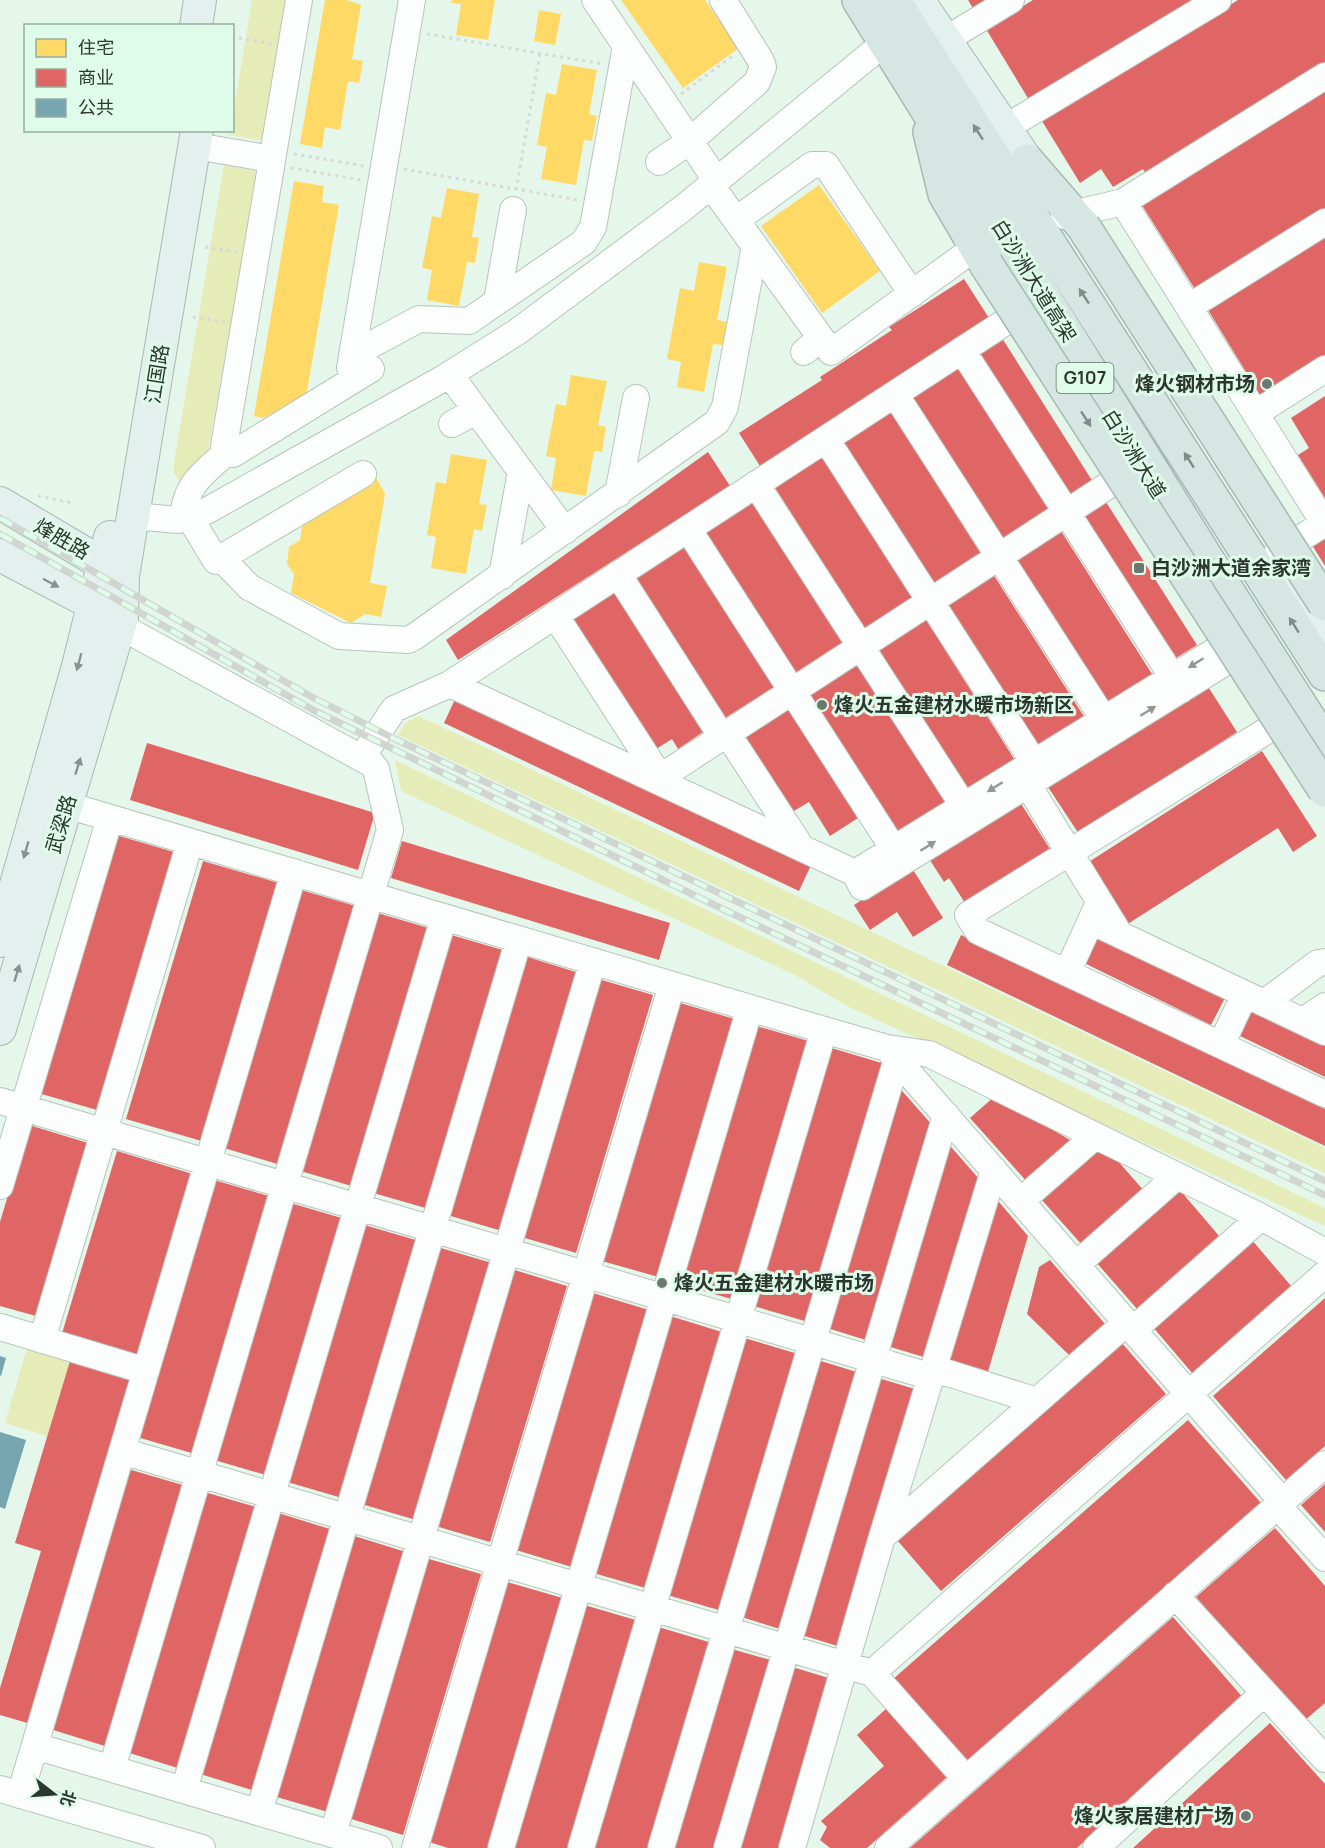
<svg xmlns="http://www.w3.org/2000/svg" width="1325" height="1848" viewBox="0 0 1325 1848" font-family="Manrope,'Noto Sans SC',sans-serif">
	<rect width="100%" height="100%" fill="#e5f6eb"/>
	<path fill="#e5ecb7" d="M252 0H286L263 141 229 135 230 131 232 130 233 115Z
		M224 165 257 171 206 464 182 485 174 473V462Z
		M419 716 1325 1148V1173L398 735 405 723Z
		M395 760 1325 1208V1226L847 1006 795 975 401 791Z
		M27 1348 70 1361 47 1436 5 1423Z"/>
	<path fill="#ffd966" d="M325 0H347L361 5 352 59 363 61 359 83 348 81 340 130 325 127 322 148 300 144Z
		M452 0H495L488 40 456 35 461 4 451 3Z
		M621 0H705L739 48 683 88Z
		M539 10 561 14 555 45 534 41Z
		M562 64 597 70 589 114 597 116 592 141 584 140 576 185 541 179 547 147 537 145 546 93 556 95Z
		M294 181 324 186 322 202 339 205 306 397 263 418 254 416Z
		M819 185 880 271 822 313 761 226Z
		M447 188 479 194 472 237 479 238 475 263 467 262 459 306 427 300 432 270 422 268 432 216 441 218Z
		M699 262 727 267 717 320 727 322 723 345 713 344 704 392 677 387 681 362 667 359 680 288 694 291Z
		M571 375 607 381 598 425 606 427 602 452 594 451 586 496 551 490 556 458 546 456 556 404 566 406Z
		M451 454 487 460 479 504 487 505 482 531 474 529 466 574 431 568 436 537 427 535 436 482 446 484Z
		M375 475 385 494 370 583 387 586 381 617 365 614 351 623 291 593 294 574 287 564 289 547 300 540 304 515Z"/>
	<path fill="#e06666" d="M968 0H990L974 10Z
		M1033 0H1209L1034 108 986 29Z
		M1238 0H1325V68L1148 177 1143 169 1113 187 1101 169 1080 183 1042 121Z
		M1325 85V214L1198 294 1140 202Z
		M1325 230V358L1262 398 1205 305Z
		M964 279 989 318 760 466 739 433 822 380 820 377 892 330 889 327Z
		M1002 338 1093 482 1067 498 976 355Z
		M958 367 1049 510 1002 541 911 398Z
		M1325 396V498L1298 455 1309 448 1291 418Z
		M890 411 981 554 933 585 842 442Z
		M708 452 730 486 458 660 446 640Z
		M821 455 912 598 865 629 774 486Z
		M753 499 843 642 795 673 705 530Z
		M1106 502 1197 645 1171 661 1080 518Z
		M1061 531 1152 674 1106 704 1015 561Z
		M1325 536V566L1312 545Z
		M683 544 774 687 725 718 634 575Z
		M993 574 1085 718 1037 748 946 605Z
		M612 589 703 732 678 749 672 739 653 751 568 618Z
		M925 618 1016 762 969 792 877 649Z
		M856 662 948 806 899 837 808 693Z
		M1207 685 1237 732 1079 834 1048 787Z
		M457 695 812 863 799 891 444 723Z
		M787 707 858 818 830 836 809 802 787 815 738 738Z
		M147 743 375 813 358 870 130 800Z
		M1262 751 1317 836 1293 852 1278 828 1123 927 1084 865Z
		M1018 799 1050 849 965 903 949 878 944 882 928 857Z
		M116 835 174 852 97 1110 38 1093Z
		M402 841 670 923 659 960 391 878Z
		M203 861 282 884 205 1142 126 1119Z
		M912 868 943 918 913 937 897 912 870 930 854 905Z
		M301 890 359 907 281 1165 224 1148Z
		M374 912 432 929 355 1187 297 1170Z
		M448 934 506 951 429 1209 370 1192Z
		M1093 934 1225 998 1211 1025 1080 961Z
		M961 935 1325 1109V1146L947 965Z
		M521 955 579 973 502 1231 444 1214Z
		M595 978 653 995 576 1253 518 1236Z
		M680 1003 738 1020 662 1278 602 1261Z
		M1251 1008 1325 1044V1077L1238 1035Z
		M753 1025 812 1042 735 1300 676 1283Z
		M828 1047 885 1064 808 1322 750 1305Z
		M896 1084 933 1126 869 1341 824 1327Z
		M995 1096 1075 1143 1029 1184 970 1118Z
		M29 1125 88 1143 36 1316 0 1306V1222Z
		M945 1140 980 1180 927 1358 884 1345Z
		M1103 1144 1145 1192 1083 1246 1041 1199Z
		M117 1151 196 1175 139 1364 60 1340Z
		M214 1180 272 1197 195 1454 137 1437Z
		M1179 1189 1220 1237 1138 1310 1096 1262Z
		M993 1195 1028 1236 987 1375 943 1362Z
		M287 1202 345 1219 269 1476 211 1459Z
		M361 1224 419 1241 342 1498 284 1481Z
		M1251 1239 1292 1287 1193 1374 1152 1326Z
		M434 1246 492 1263 416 1520 358 1503Z
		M1050 1260 1105 1324 1069 1355 1027 1314 1039 1267Z
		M508 1268 567 1286 490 1542 432 1525Z
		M593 1293 652 1311 575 1568 516 1550Z
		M1325 1298V1446L1286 1480 1213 1396Z
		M667 1315 725 1333 649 1589 590 1572Z
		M741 1337 798 1354 722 1611 664 1594Z
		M1122 1343 1166 1394 941 1591 897 1540Z
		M814 1359 860 1373 783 1630 738 1616Z
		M70 1361 134 1380 31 1724 0 1715V1688L41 1551 15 1543Z
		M875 1377 918 1390 841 1647 798 1634Z
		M1188 1420 1261 1503 964 1763 892 1680Z
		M128 1469 186 1486 108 1747 50 1729Z
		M1325 1484V1532L1301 1505Z
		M201 1491 259 1508 181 1769 123 1751Z
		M275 1512 333 1530 255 1791 197 1773Z
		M1275 1528 1325 1586V1703L1304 1721 1196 1597Z
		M348 1534 406 1552 328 1812 270 1795Z
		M422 1557 481 1574 403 1835 345 1817Z
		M507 1582 566 1599 491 1848H448L429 1842Z
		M581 1604 639 1621 572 1848H508Z
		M1173 1617 1245 1700 1077 1848H910Z
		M655 1626 712 1643 651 1848H589Z
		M728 1648 774 1661 718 1848H668Z
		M789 1666 832 1679 781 1848H734Z
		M887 1708 947 1777 867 1848H830L820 1840 827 1827 821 1821 884 1766 857 1735Z
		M1270 1723 1325 1784V1848H1133Z"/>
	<path fill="#76a5af" d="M0 1356 6 1358 1 1376 0 1375Z
		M0 1432 26 1440 5 1509 0 1507Z"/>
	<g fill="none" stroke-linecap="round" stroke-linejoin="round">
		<defs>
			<path id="minor" d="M299 0 224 446 233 454 371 369
				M595 0 716 180
				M945 40 1011 0
				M1005 128 1218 0
				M195 146 272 159
				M659 162 690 141 757 82 763 67 761 61 723 0
				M710 184 831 352 976 247
				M1123 202 1324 523
				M1064 216 1123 202 1325 76
				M736 220 812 165H826L912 294
				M497 301 513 210
				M1189 307 1325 222
				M962 350 1181 690
				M804 352 821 338
				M352 355 419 319 469 321 584 242 593 227 626 46
				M350 368 412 0
				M450 375 565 531
				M895 394 1112 732
				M1256 413 1325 369
				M452 424 476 411
				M826 439 1042 775
				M756 484 972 819
				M618 494 636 398
				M134 516 178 520 201 514 444 378 517 332 682 209 877 49
				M190 518 216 561 363 474
				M183 519C185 483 204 473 229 450
				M688 529 902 862
				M1277 553 1325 523
				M221 558 249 587 339 636 408 640 414 637 717 422 725 407 755 246
				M618 574 722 737
				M502 576 521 471
				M555 615 660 777
				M1246 632 855 873 862 887 1253 645
				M450 684 855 873
				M1297 712 968 915 978 931 1325 1094
				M727 733 801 847
				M362 757 394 709 450 684 1033 304
				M1020 772 1120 935
				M656 780 1138 466
				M50 800 824 1030 887 1048 929 1054 1261 1217 1325 1252
				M1091 921 1325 1032
				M1067 973 1098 905
				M1264 1003 1318 963 1325 962
				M1303 1021 1325 1006
				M1221 1045 1245 994
				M887 1048 1282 1501
				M0 1101 932 1377
				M0 1186 110 818
				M1021 1201 1095 1136
				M1076 1265 1177 1176
				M0 1327 146 1371
				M1133 1330 1261 1217
				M42 1340 190 842
				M935 1369 1037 1401
				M122 1451 872 1673 966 1779
				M1277 1505 1325 1558
				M883 1536 1127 1322
				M1175 1595 1325 1759
				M872 1673 1325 1274
				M35 1746 379 1848
				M112 1768 390 830 376 769 372 764 120 626
				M0 1789 202 1848
				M184 1790 444 917
				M20 1795 294 872
				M259 1812 519 939
				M333 1834 593 961
				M415 1848 672 985
				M501 1848 750 1008
				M581 1848 824 1030
				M661 1848 897 1059
				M727 1848 946 1115
				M792 1848 882 1537 994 1170
				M888 1848 1325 1464
				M1096 1848 1264 1693"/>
			<path id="major" d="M918 0 1042 183
				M196 26 200 0
				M0 503 120 574
				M0 555 110 613
				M1295 582 1325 630
				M0 941 78 666 110 537
				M0 1029 122 618 123 576 197 130"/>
			<path id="highway" d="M859 0 1210 564 1325 744
				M893 0 1325 674
				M930 132 945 194 986 264
				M1027 161 1083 226"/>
		</defs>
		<use href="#minor" stroke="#b7c4bc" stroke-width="28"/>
		<use href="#major" stroke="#a4bbb3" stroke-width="34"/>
		<use href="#highway" stroke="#a4bbb3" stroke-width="36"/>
		<path stroke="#d5d9d7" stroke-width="3" stroke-dasharray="3 4.5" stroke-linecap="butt" d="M427 34 603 64
			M239 38 272 44
			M681 94 734 55
			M294 154 364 166
			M291 168 361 180
			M404 169 510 188
			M516 190 540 53
			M522 190 578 200
			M205 247 237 252
			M193 317 225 322
			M38 496 72 503"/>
		<use href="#minor" stroke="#fbfefc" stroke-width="26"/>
		<use href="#major" stroke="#e4f0ed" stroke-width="32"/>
		<use href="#highway" stroke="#d6e6e2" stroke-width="33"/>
		<defs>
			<path id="rail" d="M0 518 312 697 395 739 1325 1181
				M0 534 315 711 731 913 1325 1195"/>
		</defs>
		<use href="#rail" stroke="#d0d5d2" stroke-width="7"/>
		<use href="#rail" stroke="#dffcea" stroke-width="4.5" stroke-dasharray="14" stroke-linecap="butt"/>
		<defs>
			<path id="highway-bridge" d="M1083 226 1325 604
				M986 264 1325 790"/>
		</defs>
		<use href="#highway-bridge" stroke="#a4bbb3" stroke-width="36" stroke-linecap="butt"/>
		<use href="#highway-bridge" stroke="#d6e6e2" stroke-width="33"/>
	</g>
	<defs><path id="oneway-solid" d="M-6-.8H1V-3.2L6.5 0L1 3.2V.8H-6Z" transform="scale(1.5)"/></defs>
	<g fill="#808e88">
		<use href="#oneway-solid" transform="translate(978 132) rotate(-123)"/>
		<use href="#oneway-solid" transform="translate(1084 296) rotate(-123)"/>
		<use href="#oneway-solid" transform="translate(1086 419) rotate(57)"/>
		<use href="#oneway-solid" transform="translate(1189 460) rotate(-123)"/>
		<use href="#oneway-solid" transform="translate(1294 625) rotate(-122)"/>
	</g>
	<g fill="#88938e">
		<use href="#oneway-solid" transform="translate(51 583) rotate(28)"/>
		<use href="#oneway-solid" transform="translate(79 662) rotate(105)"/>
		<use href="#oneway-solid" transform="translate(78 766) rotate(-73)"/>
		<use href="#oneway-solid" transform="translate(26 850) rotate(106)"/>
		<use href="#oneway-solid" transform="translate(17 973) rotate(-73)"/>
	</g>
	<g fill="#939a96">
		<use href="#oneway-solid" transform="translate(1196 663) rotate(148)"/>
		<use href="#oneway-solid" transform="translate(1148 711) rotate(-32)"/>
		<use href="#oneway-solid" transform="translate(995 787) rotate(148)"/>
		<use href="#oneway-solid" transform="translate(928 846) rotate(-32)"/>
	</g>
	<g fill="#6c7971" stroke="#dffcea" stroke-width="2">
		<circle cx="1267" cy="384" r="6"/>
		<rect x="1133" y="562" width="12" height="12" rx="3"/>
		<circle cx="822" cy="705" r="6"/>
		<circle cx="662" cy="1283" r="6"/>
		<circle cx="1246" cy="1816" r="6"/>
	</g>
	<g text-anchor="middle" stroke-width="6" stroke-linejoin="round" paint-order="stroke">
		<rect fill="#dffcea" stroke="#617167" stroke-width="1.5" x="1056.5" y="363" width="57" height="30" rx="4.5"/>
		<g font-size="18" font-weight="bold" fill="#2b362f">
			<text x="1085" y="384">G107</text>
		</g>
		<g font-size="20" fill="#2b362f" stroke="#dffcea">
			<text transform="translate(1034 281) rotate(58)" y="7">白沙洲大道高架</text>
			<text transform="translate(157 374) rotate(-81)" y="7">江国路</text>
			<text transform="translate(1134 454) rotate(58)" y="7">白沙洲大道</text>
			<text transform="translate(62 539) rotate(30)" y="7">烽胜路</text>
			<text transform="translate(61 824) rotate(-73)" y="7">武梁路</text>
		</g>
		<g font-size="20" font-weight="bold" fill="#2b362f" stroke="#dffcea" text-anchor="start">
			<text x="1255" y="391" text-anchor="end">烽火钢材市场</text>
			<text x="1151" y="575">白沙洲大道余家湾</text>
			<text x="834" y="712">烽火五金建材水暖市场新区</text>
			<text x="674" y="1290">烽火五金建材水暖市场</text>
			<text x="1234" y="1823" text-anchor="end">烽火家居建材广场</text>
		</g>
	</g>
	<rect x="24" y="24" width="210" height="108" fill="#dffcea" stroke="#97ad9f" stroke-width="1.5"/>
	<rect x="36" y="39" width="30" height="18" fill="#ffd966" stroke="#97ad9f" stroke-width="1.5"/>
	<text x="78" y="54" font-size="18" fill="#2b362f">住宅</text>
	<rect x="36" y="69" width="30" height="18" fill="#e06666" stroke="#97ad9f" stroke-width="1.5"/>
	<text x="78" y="84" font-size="18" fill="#2b362f">商业</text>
	<rect x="36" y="99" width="30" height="18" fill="#76a5af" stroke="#97ad9f" stroke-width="1.5"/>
	<text x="78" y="114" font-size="18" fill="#2b362f">公共</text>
	<g transform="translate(54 1794) rotate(107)" stroke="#dffcea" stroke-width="4.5" paint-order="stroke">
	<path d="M0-4.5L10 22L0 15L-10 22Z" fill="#2b362f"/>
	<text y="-9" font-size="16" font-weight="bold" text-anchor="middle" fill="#2b362f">北</text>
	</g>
</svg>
